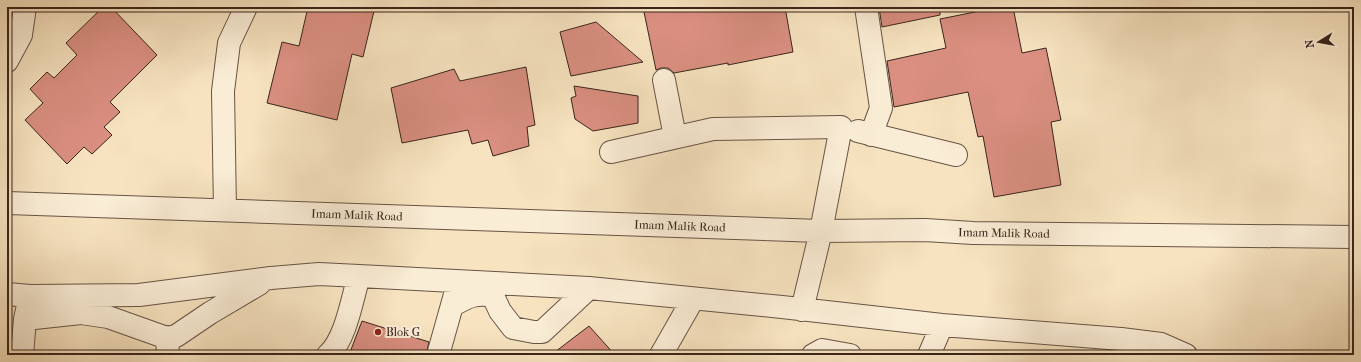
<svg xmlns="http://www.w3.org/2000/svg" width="1361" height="362" viewBox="0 0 1361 362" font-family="'IM FELL French Canon',serif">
	<rect width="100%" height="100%" fill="#f7e3c0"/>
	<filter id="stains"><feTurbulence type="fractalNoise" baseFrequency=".005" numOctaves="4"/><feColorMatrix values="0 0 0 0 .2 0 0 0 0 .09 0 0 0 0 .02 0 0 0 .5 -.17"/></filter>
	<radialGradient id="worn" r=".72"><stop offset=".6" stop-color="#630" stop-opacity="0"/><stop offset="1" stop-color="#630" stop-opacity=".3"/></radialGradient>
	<path fill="#da8f81" stroke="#39251c" d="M103 7H111L157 55 110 102 120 112 104 127 112 135 92 154 84 147 67 164 25 120 43 103 30 89 47 72 54 78 77 55 66 43Z
		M308 7H375L363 57 352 54 337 120 267 103 282 42 299 46Z
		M643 7H785L793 52 728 65V63L674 73 668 68H661L656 70Z
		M879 7H940V15L882 27Z
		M1000 7H1013L1022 53 1046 48 1061 120 1051 122 1061 185 994 197 983 136 978 137 968 92 894 107 887 61 946 48 940 19Z
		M596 22 643 62 571 76 560 32Z
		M526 67 535 125 527 127 529 146 493 156 488 140 472 144 468 130 402 143 391 88 454 69 460 81Z
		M574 86 638 96V123L593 131 575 119 571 98 576 96Z
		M362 321 429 342 426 355H349Z
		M589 326 615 355H551Z"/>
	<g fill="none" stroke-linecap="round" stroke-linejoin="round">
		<defs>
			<path id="minor" d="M866 7 881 108 871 135
				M7 61 21 35 25 7
				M664 80 675 137
				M858 131 956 155
				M611 152 713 129 841 127 821 231 802 310
				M7 203 821 231 925 230 973 233 1354 237
				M225 210 223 91 229 43 246 7
				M7 294 30 296
				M453 305C468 297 476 292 493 296L500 311 513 328 534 332H542L589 288
				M25 319 81 313 108 317 167 338
				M22 355 25 319 30 296 139 295 271 278 319 274 359 276 589 288 782 307 942 325 1121 339 1161 344 1186 355
				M168 355 167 338 176 336 210 313 259 284
				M328 355C346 339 352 299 359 276
				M438 355 456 291
				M661 355 693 299
				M813 355 822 350 850 355
				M929 355 942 325"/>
		</defs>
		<use href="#minor" stroke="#685445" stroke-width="24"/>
		<use href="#minor" stroke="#faedd6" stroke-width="22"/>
	</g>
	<circle fill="#8f2418" stroke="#faedd6" stroke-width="1.5" cx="378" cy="332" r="4"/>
	<g text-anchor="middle" stroke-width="4" stroke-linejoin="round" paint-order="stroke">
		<g font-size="12" fill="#39251c" stroke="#faedd6">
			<text transform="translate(357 215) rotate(2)" y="4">Imam Malik Road</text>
			<text transform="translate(680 226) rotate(2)" y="4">Imam Malik Road</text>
			<text transform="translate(1004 233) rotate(1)" y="4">Imam Malik Road</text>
		</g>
		<g font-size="12" fill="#39251c" stroke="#faedd6" text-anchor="start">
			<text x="386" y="336">Blok G</text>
		</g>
	</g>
	<rect width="1361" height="362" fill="none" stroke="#f7e3c0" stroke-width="24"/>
	<rect x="8" y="8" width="1345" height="346" fill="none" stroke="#39251c" stroke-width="2"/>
	<rect x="12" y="12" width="1337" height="338" fill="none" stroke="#39251c"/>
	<g transform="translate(1319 42) rotate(259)" stroke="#faedd6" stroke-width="3" paint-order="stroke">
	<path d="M0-3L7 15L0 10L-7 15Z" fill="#39251c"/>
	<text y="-6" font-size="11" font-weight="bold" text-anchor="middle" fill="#39251c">N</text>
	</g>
	<rect width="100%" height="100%" filter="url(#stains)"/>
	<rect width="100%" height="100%" fill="url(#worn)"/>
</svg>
